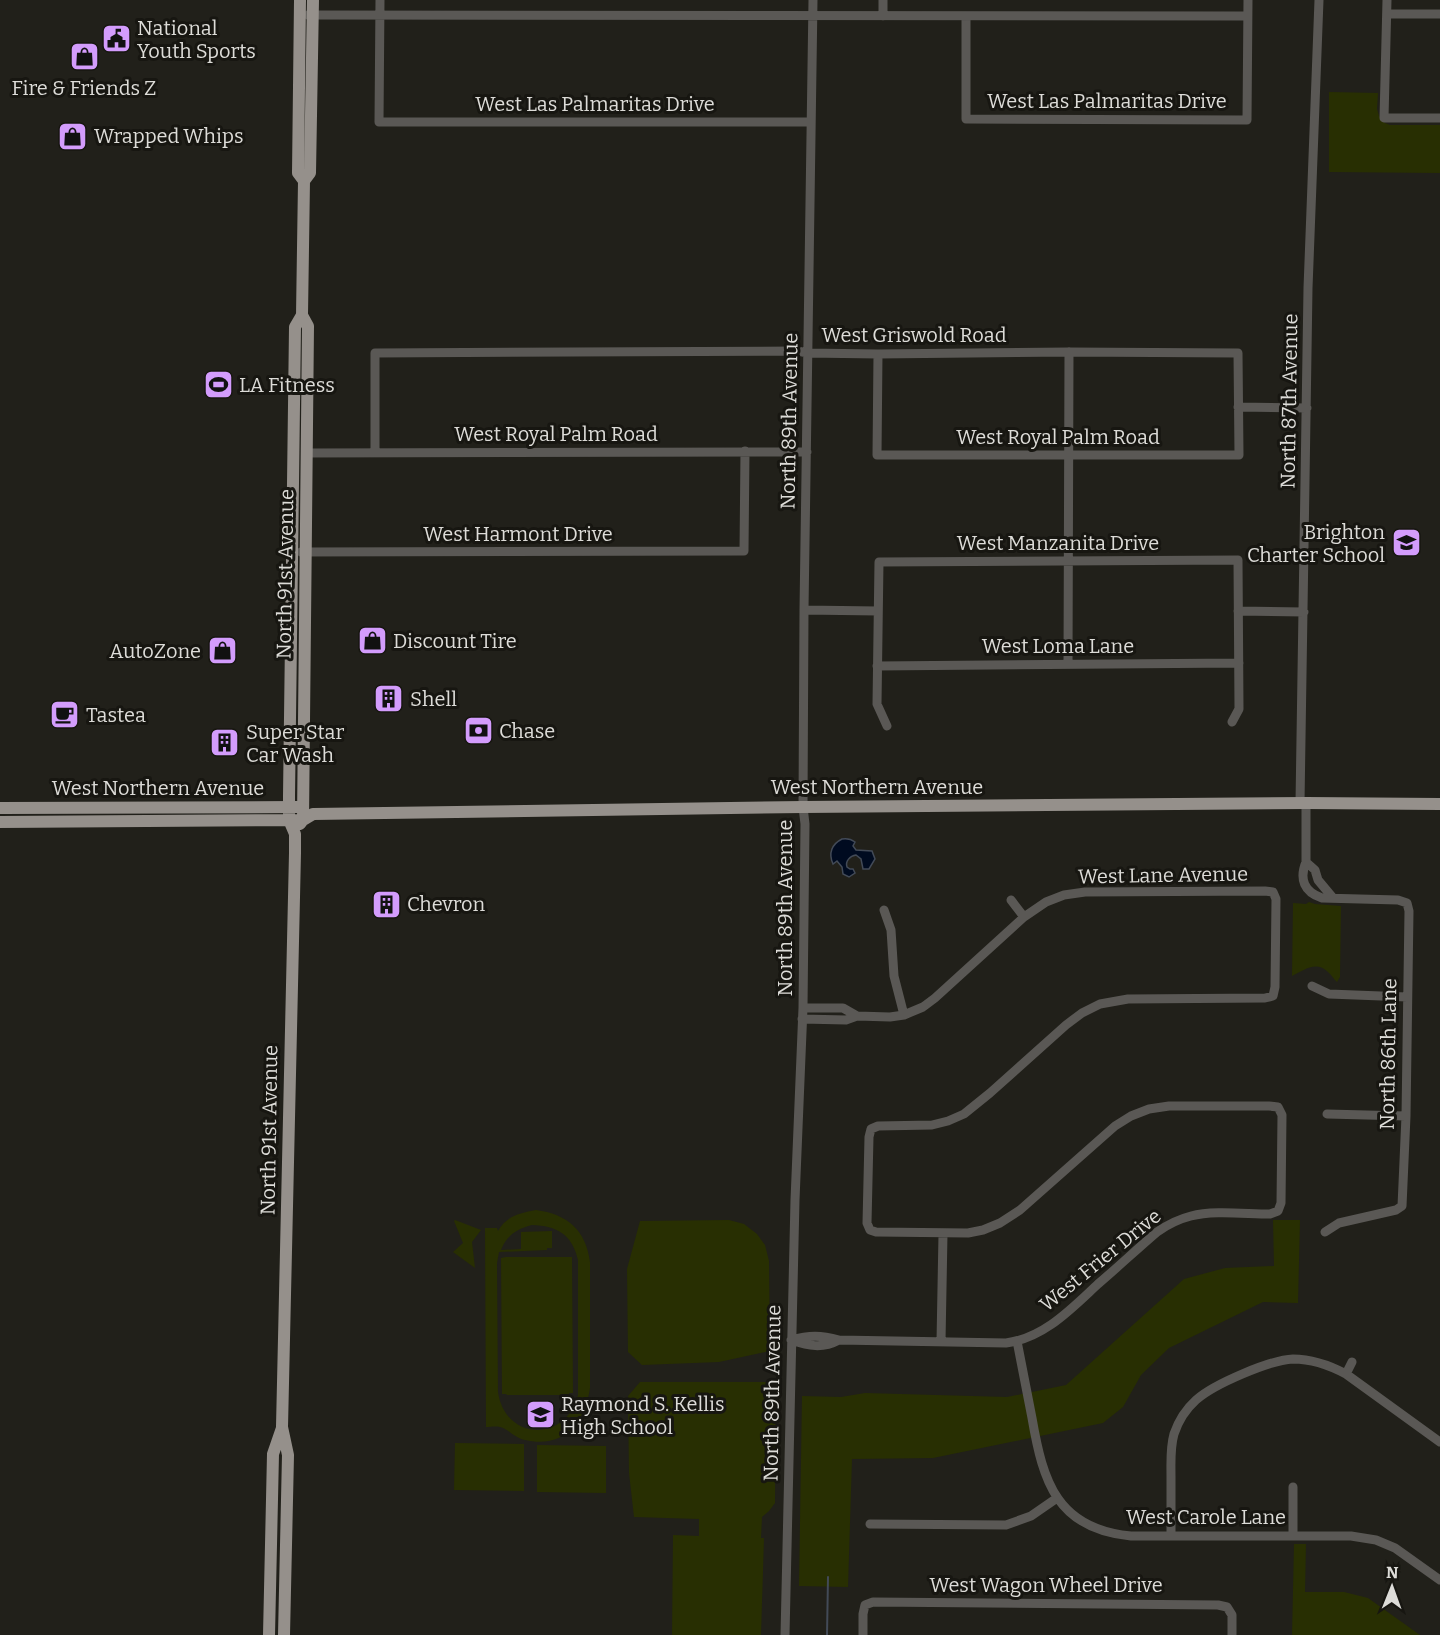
<svg xmlns="http://www.w3.org/2000/svg" width="1440" height="1635" viewBox="0 0 1440 1635" font-family="Bitter,serif">
	<rect width="100%" height="100%" fill="#21201a"/>
	<path fill="#282f02" fill-rule="evenodd" d="M1329 92 1378 93 1377 109 1380 119 1385 123 1390 125H1440V173L1329 172Z
		M1309 902 1315 904 1341 906 1340 977 1337 982C1333 979 1332 975 1328 972 1316 960 1303 971 1292 976L1293 903 1306 904Z
		M536 1210C567 1214 586 1230 590 1262V1388C585 1423 563 1449 525 1440 515 1438 508 1429 500 1427 496 1426 490 1427 486 1427L485 1228H497L498 1231C506 1216 520 1213 536 1210ZM532 1225C557 1226 572 1234 578 1260V1395C566 1443 505 1441 498 1392L497 1263 499 1252 547 1250V1248H552V1231L521 1232V1249L501 1250C507 1235 517 1229 532 1225Z
		M455 1220 481 1230 472 1242 475 1268 453 1252 463 1243 454 1221Z
		M729 1220 744 1224 757 1234 765 1245 769 1261 770 1351 719 1362 642 1365 628 1352 627 1269 640 1221Z
		M1273 1220H1300L1298 1303 1263 1302 1169 1348 1141 1375 1123 1407 1103 1423 933 1458 852 1459 848 1587 799 1586 802 1396 841 1397 865 1393 1007 1397 1066 1385 1184 1279 1225 1268 1274 1266Z
		M506 1257H572L573 1393H569V1395H507L506 1394H502L501 1258Z
		M640 1382H776L775 1503 769 1511 762 1517 761 1538H764L761 1635H672L673 1535 699 1536V1519L634 1517 629 1473 628 1396Z
		M455 1443 524 1444V1491L454 1490Z
		M537 1445 606 1446V1493L537 1492Z
		M1294 1544H1306L1305 1592H1344L1368 1598 1420 1635H1292Z"/>
	<path fill="#000b20" stroke="#424a57" stroke-width="1.5" d="M842 839C847 838 851 839 855 842L853 846 856 850 872 851 875 859 869 869H863L861 859 856 855C850 856 845 861 847 867L850 869H853L855 873 849 877 843 874 842 867 837 861 833 864C828 853 832 844 842 839Z"/>
	<g fill="none" stroke-linecap="round" stroke-linejoin="round">
		<path stroke="#424a57" stroke-width="2" d="M827 1635 828 1577"/>
		<path stroke="#5a5855" stroke-width="9" d="M380 0 379 122H811
			M1387 0 1384 118H1440
			M1387 14H1440
			M308 15 1247 16
			M883 16V0
			M966 16V119L1247 120 1248 0
			M1238 407 1307 408
			M307 453 807 452
			M375 453V353L797 351 808 353 878 354 1069 352 1238 353 1239 455H877L878 354
			M301 552 744 551 745 451
			M804 610 878 611
			M1238 611 1304 612
			M1068 664 1069 352
			M877 666 1239 663
			M887 726 877 704 879 562 1238 560 1239 709 1232 722
			M1300 803 1308 288 1319 0
			M1306 803V862C1299 879 1304 892 1322 898L1398 900 1407 903 1409 911 1406 1116 1402 1206 1396 1210 1339 1223 1325 1232
			M1306 862 1315 870 1318 880 1333 898
			M1011 900 1024 917
			M884 910 891 930 894 976 904 1015
			M1312 986 1329 994 1407 997
			M803 1008H843L857 1016
			M1327 1114 1406 1116
			M791 1340C809 1335 821 1335 839 1340L1006 1343C1044 1338 1071 1309 1098 1284 1118 1267 1137 1249 1157 1232 1167 1225 1179 1219 1191 1216 1213 1210 1246 1214 1270 1214L1278 1211 1281 1203 1282 1115 1278 1107 1269 1106H1169L1149 1109 1131 1116 1115 1126 1020 1210 1000 1223 983 1230 968 1233 876 1232 870 1230 867 1223 869 1137 871 1129 878 1126 932 1125 948 1121 964 1114 990 1093 1066 1025 1082 1013 1100 1004 1128 999 1265 998 1273 996 1275 987 1276 899 1273 892 1265 891 1085 892 1064 895 1046 902 1024 917 935 998 923 1007 904 1015 890 1017 857 1016 846 1020 802 1019
			M791 1340C809 1346 822 1349 839 1340
			M1017 1341C1022 1367 1027 1393 1032 1418 1043 1482 1057 1529 1131 1536H1351L1376 1540 1395 1548 1440 1580
			M941 1342 943 1234
			M1346 1374 1352 1362
			M870 1524 1006 1525 1031 1516 1057 1498
			M1293 1535V1487
			M1171 1536C1171 1516 1171 1496 1171 1476 1171 1462 1170 1448 1174 1434 1178 1422 1186 1409 1196 1400 1214 1384 1270 1360 1293 1359 1313 1359 1329 1365 1346 1374L1440 1442
			M785 1635 795 1200 803 1008 805 824 803 807 804 610 813 0
			M863 1635V1614L865 1605 873 1602 1218 1605 1227 1607 1232 1615V1635"/>
		<path stroke="#95908b" stroke-width="12" d="M300 0 298 173 304 181
			M0 808 297 807
			M0 822 303 820 313 814 803 807 1306 803 1440 804
			M300 824 303 820 308 326 302 315
			M269 1635 273 1454 282 1428
			M284 1635 288 1455 282 1427 295 853V834L289 820V796L295 327 302 315 304 181 310 173 313 0"/>
	</g>
	<defs>
		<symbol id="civic-square" viewBox="-11 -11 22 22"><rect x="-9" y="-9" width="18" height="18" rx="4" fill="#d39cfc" stroke="#171611"/><path d="M-.6-6.5H3V-4.5H.6V-3L4-1V1h2V6H-6V1h2V-1L-.6-3ZM-1.2 2.5V6h2.4V2.5Z" fill="#111"/></symbol>
		<symbol id="shop-square" viewBox="-11 -11 22 22"><rect x="-9" y="-9" width="18" height="18" rx="4" fill="#d39cfc" stroke="#171611"/><path d="M-5-2.5h2.3a2.7 3.5 0 0 1 5.4 0H5L5.5 6h-11ZM-1.5-2.5h3a1.5 2.3 0 0 0-3 0Z" fill="#111"/></symbol>
		<symbol id="stadium-square" viewBox="-11 -11 22 22"><rect x="-9" y="-9" width="18" height="18" rx="4" fill="#d39cfc" stroke="#171611"/><path d="M0-5a6.5 5 0 1 0 0 10a6.5 5 0 1 0 0-10ZM-3.5-1.8h7v3.6h-7Z" fill="#111"/></symbol>
		<symbol id="school-square" viewBox="-11 -11 22 22"><rect x="-9" y="-9" width="18" height="18" rx="4" fill="#d39cfc" stroke="#171611"/><path d="M0-5L7-2L0 1L-7-2ZM-4 1L0 2.5L4 1V4Q0 6-4 4Z" fill="#111"/></symbol>
		<symbol id="building-square" viewBox="-11 -11 22 22"><rect x="-9" y="-9" width="18" height="18" rx="4" fill="#d39cfc" stroke="#171611"/><path d="M-4-6H4V6H1V3H-1V6H-4ZM-2.5-4.3h1.7v1.8h-1.7ZM.8-4.3h1.7v1.8H.8ZM-2.5-1h1.7V.8h-1.7ZM.8-1h1.7V.8H.8Z" fill="#111"/></symbol>
		<symbol id="cafe-square" viewBox="-11 -11 22 22"><rect x="-9" y="-9" width="18" height="18" rx="4" fill="#d39cfc" stroke="#171611"/><path d="M-5.5-4.5H6V0H3Q3 3.5 0 3.5H-2.5Q-5.5 3.5-5.5 0ZM3-3.2v2h1.7v-2ZM-6 4.5H4V6H-6Z" fill="#111"/></symbol>
		<symbol id="bank-square" viewBox="-11 -11 22 22"><rect x="-9" y="-9" width="18" height="18" rx="4" fill="#d39cfc" stroke="#171611"/><path d="M-6-4H6V4H-6ZM0-2.3a2.3 2.3 0 1 0 0 4.6a2.3 2.3 0 1 0 0-4.6Z" fill="#111"/></symbol>
	</defs>
	<g fill-rule="evenodd">
		<use href="#civic-square" x="100" y="22" width="33" height="33"/>
		<use href="#shop-square" x="68" y="40" width="33" height="33"/>
		<use href="#shop-square" x="56" y="120" width="33" height="33"/>
		<use href="#stadium-square" x="202" y="368" width="33" height="33"/>
		<use href="#school-square" x="1390" y="526" width="33" height="33"/>
		<use href="#shop-square" x="356" y="624" width="33" height="33"/>
		<use href="#shop-square" x="206" y="634" width="33" height="33"/>
		<use href="#building-square" x="372" y="682" width="33" height="33"/>
		<use href="#cafe-square" x="48" y="698" width="33" height="33"/>
		<use href="#bank-square" x="462" y="714" width="33" height="33"/>
		<use href="#building-square" x="208" y="726" width="33" height="33"/>
		<use href="#building-square" x="370" y="888" width="33" height="33"/>
		<use href="#school-square" x="524" y="1398" width="33" height="33"/>
	</g>
	<g text-anchor="middle" stroke-width="6" stroke-linejoin="round" paint-order="stroke">
		<g font-size="20" fill="#dddcd8" stroke="#171611" text-anchor="start">
			<text x="137" y="35">National<tspan x="137" dy="23">Youth Sports</tspan></text>
			<text x="84" y="95" text-anchor="middle">Fire &amp; Friends Z</text>
			<text x="94" y="143">Wrapped Whips</text>
			<text x="239" y="392">LA Fitness</text>
			<text x="1385" y="539" text-anchor="end">Brighton<tspan x="1385" dy="23">Charter School</tspan></text>
			<text x="393" y="648">Discount Tire</text>
			<text x="201" y="658" text-anchor="end">AutoZone</text>
			<text x="410" y="706">Shell</text>
			<text x="86" y="722">Tastea</text>
			<text x="499" y="738">Chase</text>
			<text x="246" y="739">Super Star<tspan x="246" dy="23">Car Wash</tspan></text>
			<text x="407" y="911">Chevron</text>
			<text x="561" y="1411">Raymond S. Kellis<tspan x="561" dy="23">High School</tspan></text>
		</g>
		<g font-size="20" fill="#dddcd8" stroke="#171611">
			<text x="1107" y="108">West Las Palmaritas Drive</text>
			<text x="595" y="111">West Las Palmaritas Drive</text>
			<text x="914" y="342">West Griswold Road</text>
			<text transform="translate(1289 401) rotate(-89)" y="7">North 87th Avenue</text>
			<text transform="translate(789 421) rotate(-89)" y="7">North 89th Avenue</text>
			<text x="556" y="441">West Royal Palm Road</text>
			<text x="1058" y="444">West Royal Palm Road</text>
			<text x="518" y="541">West Harmont Drive</text>
			<text x="1058" y="550">West Manzanita Drive</text>
			<text transform="translate(285 574) rotate(-89)" y="7">North 91st Avenue</text>
			<text x="1058" y="653">West Loma Lane</text>
			<text x="877" y="794">West Northern Avenue</text>
			<text x="158" y="795">West Northern Avenue</text>
			<text transform="translate(1163 875) rotate(-1)" y="7">West Lane Avenue</text>
			<text transform="translate(785 908) rotate(-90)" y="7">North 89th Avenue</text>
			<text transform="translate(1388 1054) rotate(-89)" y="7">North 86th Lane</text>
			<text transform="translate(269 1130) rotate(-89)" y="7">North 91st Avenue</text>
			<text transform="translate(1100 1260) rotate(-39)" y="7">West Frier Drive</text>
			<text transform="translate(772 1393) rotate(-89)" y="7">North 89th Avenue</text>
			<text x="1206" y="1524">West Carole Lane</text>
			<text x="1046" y="1592">West Wagon Wheel Drive</text>
		</g>
	</g>
	<g transform="translate(1392 1587) rotate(1)" stroke="#171611" stroke-width="4.5" paint-order="stroke">
	<path d="M0-4.5L10 22L0 15L-10 22Z" fill="#dddcd8"/>
	<text y="-9" font-size="16" font-weight="bold" text-anchor="middle" fill="#dddcd8">N</text>
	</g>
</svg>
